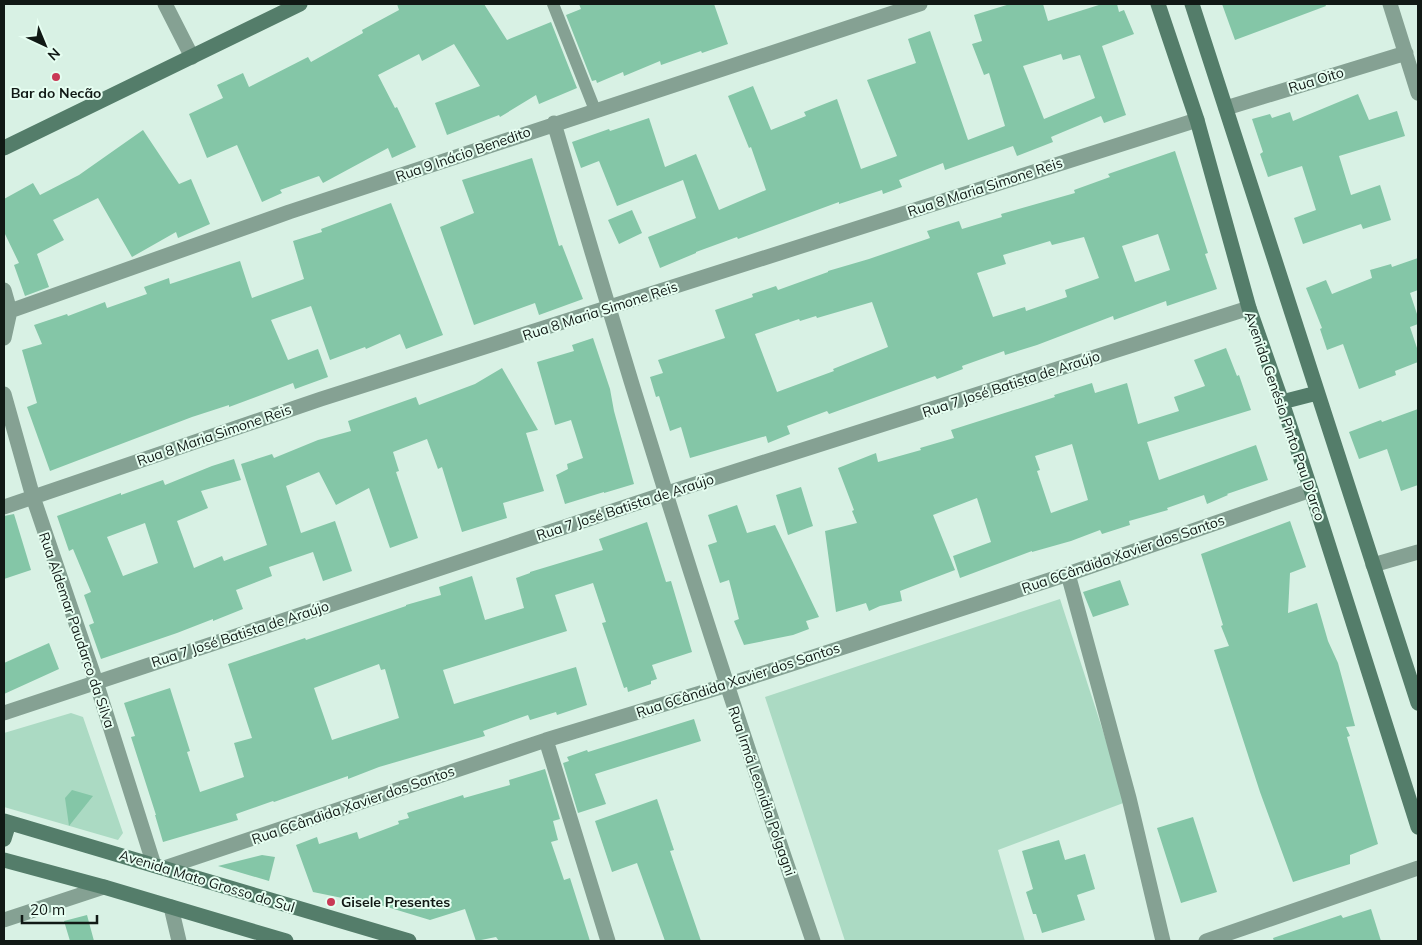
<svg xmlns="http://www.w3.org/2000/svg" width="1422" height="945" viewBox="0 0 1422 945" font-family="Mulish,sans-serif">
	<rect width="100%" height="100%" fill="#d8f1e4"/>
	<path fill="#abdac3" d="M1060 599 1126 802 998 850 1025 941H845L765 697Z
		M71 713 83 717 123 833 118 840 4 807V733Z"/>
	<path fill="#84c6a7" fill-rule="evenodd" d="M397 4H484L507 40 551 22 577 88 539 104 536 95 500 117 499 115 447 135 435 103 480 86 454 44 422 61 419 54 378 75 395 108 397 107 416 147 392 158 388 148 323 183 319 176 280 190 282 193 262 202 237 145 207 158 189 114 223 98 217 85 243 73 249 87 308 57 311 62 363 33 362 30 399 10Z
		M579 4H714L728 44 702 53 701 51 661 65 660 61 624 76 623 72 597 83 596 80 592 81 566 15 581 9Z
		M1010 4H1043L1048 21 1102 4H1117L1119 12 1124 10 1134 34 1102 46 1126 115 1104 123 1101 116 1051 137 1053 142 1017 156 1013 146 945 170 943 163 899 180 902 187 883 194 882 190 839 204V202L738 239 737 237 696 252V253L660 268 648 237 696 218 683 180 617 206 599 161 581 168 572 142 609 129 610 131 649 118 665 167 696 154 719 210 766 190 751 147 749 148 728 96 753 86 771 130 806 116 804 112 837 99 861 169 897 156 867 80 916 63 908 39 930 31 968 140 1005 126 989 73 984 75 972 44 982 41 974 15ZM1061 54 1063 60 1080 55 1095 98 1044 119 1023 66Z
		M1222 4H1325L1326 6 1235 40Z
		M1358 94 1369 120 1397 111 1405 136 1339 156 1351 195 1380 185 1391 220 1363 229 1361 224 1303 244 1294 218 1316 210 1302 166 1268 177 1260 154 1263 152 1252 119 1270 114 1272 118 1290 112 1293 121Z
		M143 130 179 184 191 179 210 224 178 238 176 232 132 257 98 198 53 220 64 240 37 254 49 287 25 296 14 265 19 263 4 232V199L33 183 40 195 79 175Z
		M1175 151 1208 253 1205 254 1217 289 1167 306 1166 301 1114 320 1113 316 1037 345 1005 355 1004 351 962 366 963 369 937 379 935 376 829 414 827 411 787 426 790 434 768 443 766 436 690 458 681 427 670 431 659 396 656 397 650 377 663 373 658 360 725 338 715 310 753 297 752 294 776 286 778 290 828 272V271L869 259 930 238 927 231 959 221 962 229 1002 217 1001 214 1075 193 1074 190 1110 177 1108 174ZM1158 234 1170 270 1135 282 1122 246ZM1084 237 1099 278 1065 290 1067 297 1026 311 1025 307 993 317 977 273 1006 264 1003 255 1050 241 1052 245ZM872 302 888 347 833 369 834 371 777 392 755 334 799 319 800 321 816 316 817 318Z
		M532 158 559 246 562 245 583 299 539 315 535 303 474 325 440 227 474 213 462 180Z
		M391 203 443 335 406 349 400 334 366 349 365 347 330 360 311 306 271 320 288 360 318 349 328 377 295 389 293 383 229 407V405L192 417 50 471 27 407 37 403 22 350 42 344 34 325 67 314 68 316 105 302 107 308 147 294 144 287 169 278 170 284 240 261 252 298 304 279 293 241 322 232 321 229Z
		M632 210 642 233 619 244 608 220Z
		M1418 258V290L1410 293 1418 317V324L1410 327 1418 351V362L1395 371 1396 375 1359 389 1343 344 1327 350 1320 329 1322 328 1306 288 1326 280 1332 294 1372 278 1370 270 1391 264 1392 267Z
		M593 338 610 389 614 411 634 484 604 493V492L565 504 556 475 568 469 567 464 583 458 571 420 555 425 537 362 574 351 572 345Z
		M1226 348 1237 376 1239 375 1251 410 1147 442 1159 480 1256 445 1268 480 1227 494 1228 495 1207 504 1204 495 1167 508 1168 510 1129 521 1130 525 1102 534 1100 530 1071 541 1032 552V551L960 578 953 556 991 542 977 498 933 515 955 570 900 591 902 601 880 606 869 611 866 603 836 612 825 531 857 523 852 511 854 510 838 468 876 453 878 462 921 450 920 448 954 438 951 430 1055 397 1054 395 1092 383 1095 393 1127 383 1138 424 1179 411 1174 397 1205 386 1194 360ZM1072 444 1088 500 1051 513 1037 471 1040 470 1035 456Z
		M502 368 538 430 526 433 544 491 503 503 507 518 462 532 442 467 438 469 427 439 393 452 399 471 396 472 418 538 390 548 369 488 336 505 319 472 286 486 301 533 335 521 352 571 323 581 313 552 269 567 272 576 236 590 243 609 213 621V619L177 633 101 659 89 625 94 623 84 595 91 592 73 549 69 551 57 516 121 493V495L163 480 165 485 212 466 234 459 241 480 201 491 208 508 177 521 194 568 222 556 224 561 267 545 241 464 272 454 274 458 318 440 351 431 348 421 416 397 419 405 475 384ZM145 523 158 563 123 576 107 537Z
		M1418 409V485L1401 491 1387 449 1359 459 1349 432 1381 420 1382 422Z
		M801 487 813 526 788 535 776 495Z
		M737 505 747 533 775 525 819 617 806 621 809 629 793 635 744 645 734 621 739 619 729 580 720 583 708 545 717 542 708 515Z
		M14 514 31 570 4 579V516Z
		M1290 521 1306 567 1290 573 1288 613 1317 603 1328 641 1338 663 1355 726 1346 727 1350 736 1347 737 1378 844 1350 855V864L1293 882 1260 792 1214 650 1229 646 1221 626 1223 625 1201 554Z
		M647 522 666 582 671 581 692 652 652 665 657 679 651 681V684L628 692 627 687 624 688 602 623 606 622 593 583 555 595 567 631 443 670 454 704 576 667 587 705 557 715 556 712 530 720 528 715 483 731 485 736 379 767 348 779V776L274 802 273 801 236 814 238 820 163 842 155 815H156L131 737 135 736 124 703 170 688 190 751 187 752 200 792 244 777 234 743 252 738 228 664 305 638 306 640 406 606V605L441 595 439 587 472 576 485 620 524 608 516 578 530 573V572L603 550 599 539ZM379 664 381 670 385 669 399 718 332 740 314 688Z
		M1120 580 1129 605 1093 617 1083 592Z
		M49 643 59 669 4 694V663Z
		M694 719 701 741 595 774 606 804 578 813 563 763 569 761 567 757 587 750 588 752Z
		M545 769 560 819 553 821 558 840 551 842 564 880 570 878 590 941H499L496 937 476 941 465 909 430 920 351 896 352 900 313 892 296 845 317 837 319 844 357 832 359 839 399 824 398 821 409 818 407 813 463 795 464 798 510 785 509 780Z
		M72 790 93 796 69 826 65 798Z
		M657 799 674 850 670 851 701 941H665L637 863 612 872 595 821Z
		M1193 817 1217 892 1181 903 1157 828Z
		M1059 840 1065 860 1085 854 1095 889 1077 895 1085 920 1042 933 1036 914H1033L1026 892 1033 889 1022 851Z
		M262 855 275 857 269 881 218 866Z
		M1371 909 1381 941H1274L1273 938 1341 915 1343 918Z
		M87 915 94 941H70L64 921Z"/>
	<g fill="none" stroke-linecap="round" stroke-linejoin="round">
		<path stroke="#85a193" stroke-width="12" d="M553 4 595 110"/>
		<path stroke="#85a193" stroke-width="15" d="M165 4 192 57
			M1390 4 1418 93
			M1226 108 1406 53
			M554 123C634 398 720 671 813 941
			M4 290 10 311 4 338
			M10 311 289 212 920 4
			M4 394 33 497 96 682 154 865
			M4 507 321 399 1197 120
			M1373 565 1418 552
			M1068 574 1129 798 1163 941
			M4 713 667 493 1249 308
			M546 740 608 941
			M164 868 546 740 727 685 1068 574 1311 490
			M171 907 179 941
			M4 920 104 887
			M1206 941 1418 868"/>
		<path stroke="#547d6a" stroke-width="15" d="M1158 4 1197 120 1249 308 1282 402 1311 490 1418 827
			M1192 4 1418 703
			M4 148 300 4
			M1282 402 1317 393
			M4 821 409 941
			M4 839 9 823
			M4 860 104 887 286 941"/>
	</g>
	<g fill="#c93956" stroke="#e6fef1" stroke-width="2">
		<circle cx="56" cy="77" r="5"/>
		<circle cx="331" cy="902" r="5"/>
	</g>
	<g text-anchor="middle" stroke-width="4" stroke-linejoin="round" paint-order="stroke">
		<g font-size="14" fill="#111915" stroke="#e6fef1">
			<text transform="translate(1316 80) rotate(-17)" y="5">Rua Oito</text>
			<text transform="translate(463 154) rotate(-19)" y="5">Rua 9 Inácio Benedito</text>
			<text transform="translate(985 187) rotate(-18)" y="5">Rua 8 Maria Simone Reis</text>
			<text transform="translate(600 311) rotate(-18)" y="5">Rua 8 Maria Simone Reis</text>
			<text transform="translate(1011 384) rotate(-18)" y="5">Rua 7 José Batista de Araújo</text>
			<text transform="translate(1285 416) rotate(71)" y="5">Avenida Genésio Pinto Pau D'arco</text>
			<text transform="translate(214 435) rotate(-19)" y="5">Rua 8 Maria Simone Reis</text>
			<text transform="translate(625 507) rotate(-18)" y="5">Rua 7 José Batista de Araújo</text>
			<text transform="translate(1123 554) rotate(-19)" y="5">Rua 6Cândida Xavier dos Santos</text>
			<text transform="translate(77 630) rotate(71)" y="5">Rua Aldemar Paudarco da Silva</text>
			<text transform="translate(240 634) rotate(-18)" y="5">Rua 7 José Batista de Araújo</text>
			<text transform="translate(738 680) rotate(-18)" y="5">Rua 6Cândida Xavier dos Santos</text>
			<text transform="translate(762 791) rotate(71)" y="5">Rua Irmã Leonidia Polgagni</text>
			<text transform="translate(353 805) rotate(-19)" y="5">Rua 6Cândida Xavier dos Santos</text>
			<text transform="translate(207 881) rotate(17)" y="5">Avenida Mato Grosso do Sul</text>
		</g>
		<g font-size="14" font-weight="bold" fill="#111915" stroke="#e6fef1">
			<text x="56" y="98">Bar do Necão</text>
			<text x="341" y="907" text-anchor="start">Gisele Presentes</text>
		</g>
	</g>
	<rect width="1422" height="945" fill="none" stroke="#111915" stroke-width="10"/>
	<g transform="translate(45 45) rotate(136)" stroke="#e6fef1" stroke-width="4" paint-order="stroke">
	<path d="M0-4L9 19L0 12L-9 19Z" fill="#111915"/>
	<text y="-8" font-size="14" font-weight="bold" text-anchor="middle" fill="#111915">N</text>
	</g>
	<path d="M22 915v8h75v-8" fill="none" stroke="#111915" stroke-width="2.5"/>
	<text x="30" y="915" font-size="15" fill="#111915" stroke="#e6fef1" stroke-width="4" paint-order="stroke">20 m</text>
</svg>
